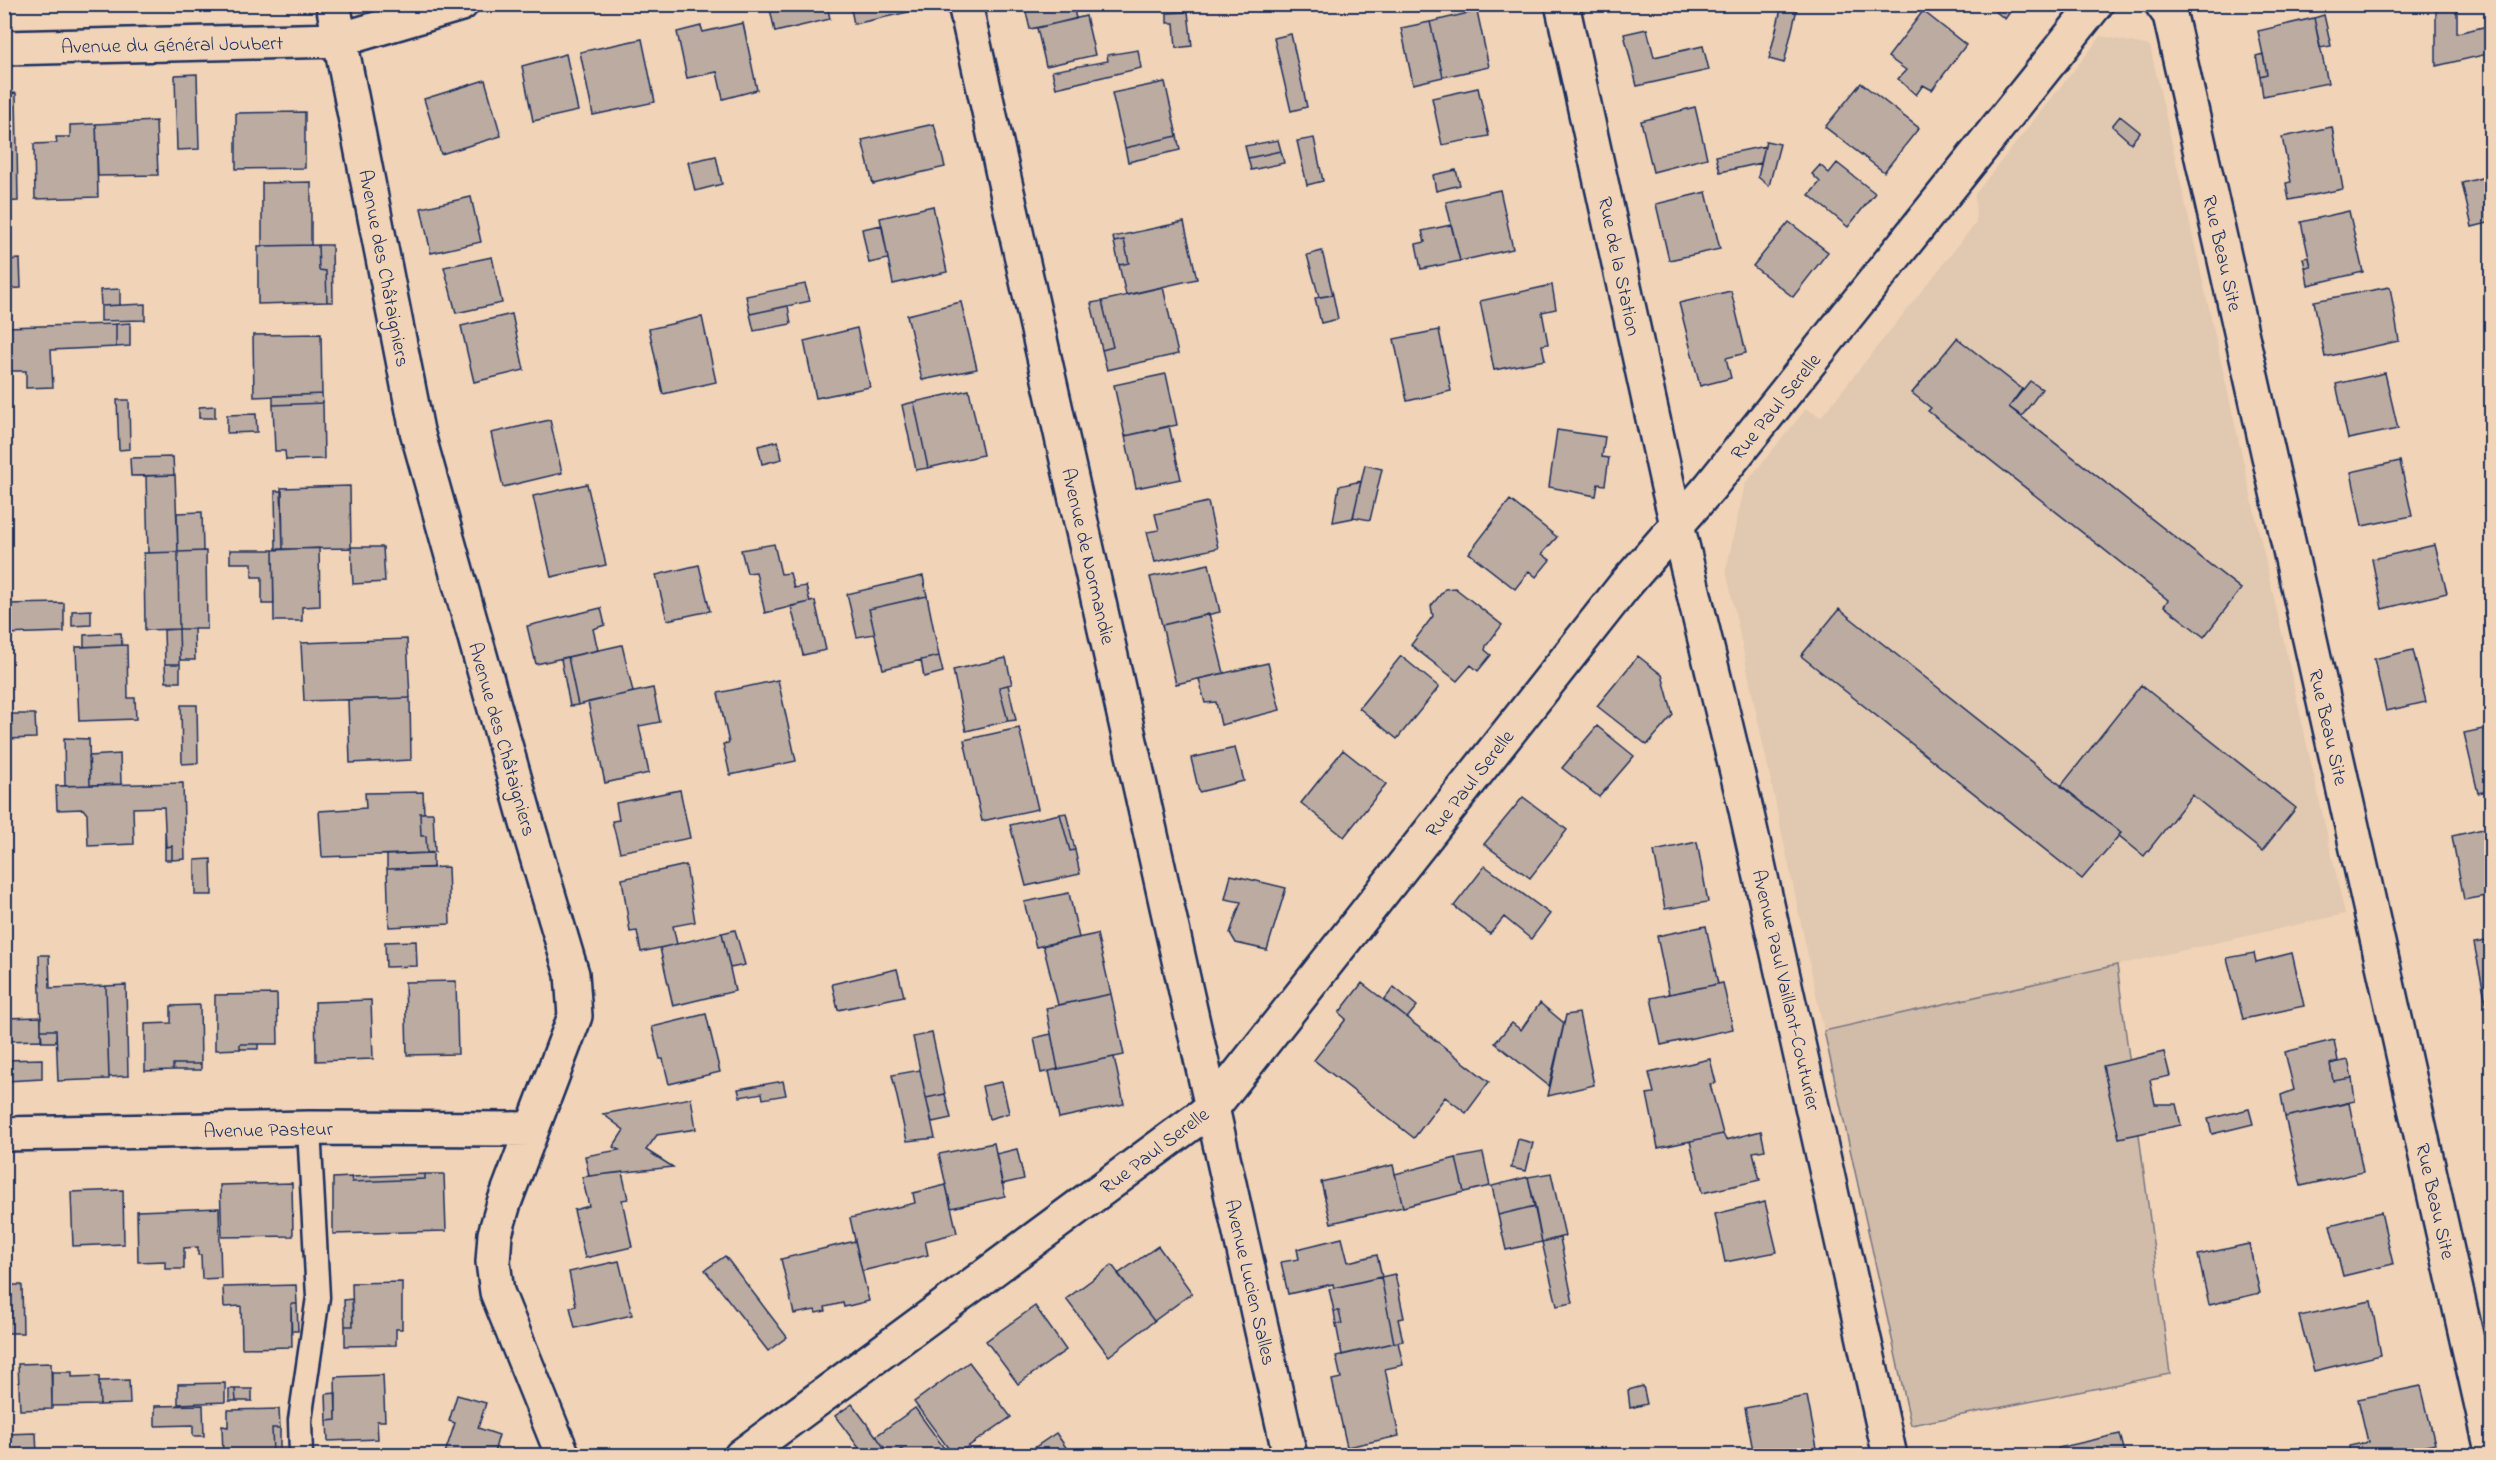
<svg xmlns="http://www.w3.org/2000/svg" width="2496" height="1460" viewBox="0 0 2496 1460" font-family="'Indie Flower',sans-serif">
	<rect width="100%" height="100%" fill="#f1d4b7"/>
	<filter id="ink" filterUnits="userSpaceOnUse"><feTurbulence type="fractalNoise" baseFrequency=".0167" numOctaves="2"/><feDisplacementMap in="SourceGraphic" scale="12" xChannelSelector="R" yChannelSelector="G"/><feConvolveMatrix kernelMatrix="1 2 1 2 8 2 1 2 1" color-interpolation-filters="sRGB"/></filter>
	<g filter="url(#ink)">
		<path fill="#e1c8b0" d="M2101 36 2150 46 2345 914 1824 1031 1726 570 1745 484 1806 409 1821 417 1976 223 1975 194Z"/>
		<path fill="#d1bcaa" stroke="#767684" stroke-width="1.5" d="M2117 965 2170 1374 1911 1425 1824 1031Z"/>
		<path fill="#bcaba1" stroke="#1b2f5e" stroke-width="1.5" d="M769 4H827L830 19 775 32Z
			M850 4H912L913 11 854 24Z
			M1024 4H1073L1076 19 1030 29Z
			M1986 4H2016L2005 19Z
			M2234 4H2263L2262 10Z
			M2436 4H2457V33L2492 25V53L2436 66Z
			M1782 5 1797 9 1784 63 1769 59Z
			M1477 11 1489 67 1443 77 1430 22Z
			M1923 11 1966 45 1932 90 1923 85 1916 95 1898 79 1906 70 1888 57Z
			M1188 12 1192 46 1176 48 1174 23H1167V13Z
			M2324 15 2331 46 2320 48 2314 18Z
			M1086 16 1095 55 1046 66 1037 28Z
			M2314 18 2328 83 2263 96 2260 76 2267 74 2258 31Z
			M1430 22 1443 77 1413 84 1401 28Z
			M743 23 757 90 723 99 717 72 687 78 677 32 701 26 703 32Z
			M1647 29 1654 57 1703 46 1709 70 1637 86 1624 34Z
			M1291 34 1307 107 1291 111 1274 38Z
			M642 39 655 102 593 115 580 52Z
			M1138 50 1141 68 1056 88 1052 71 1108 61 1107 55Z
			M566 54 578 111 533 121 522 66Z
			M2263 54 2267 74 2260 76 2256 56Z
			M197 74 199 149 177 150 175 75Z
			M485 80 501 136 441 154 424 99Z
			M1165 82 1177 136 1125 148 1112 93Z
			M1861 83 1919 128 1884 172 1825 127Z
			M1478 88 1489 136 1442 145 1432 98Z
			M16 93 18 201 4 202V94Z
			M1695 107 1707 158 1653 172 1641 121Z
			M305 112V168L236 169V113Z
			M2120 116 2140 132 2131 143 2112 126Z
			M156 121 158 175 98 176 96 124Z
			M96 124 98 197 35 199 34 144 57 143 56 137H70V125Z
			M934 124 945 167 873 184 862 140Z
			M2332 127 2343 189 2289 200 2286 183 2291 182 2282 137Z
			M1177 136 1180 150 1128 162 1125 148Z
			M1314 138 1323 181 1307 185 1297 141Z
			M1278 140 1281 151 1248 158 1245 146Z
			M1766 141 1780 144 1769 186 1758 177Z
			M1765 146 1761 163 1720 172 1716 156Z
			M1281 151 1284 163 1251 170 1248 158Z
			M716 156 722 184 695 191 688 162Z
			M1837 163 1875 193 1848 227 1809 195 1820 182 1812 174 1820 165 1829 173Z
			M1456 170 1460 185 1436 191 1433 175Z
			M2485 177 2492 206V222L2472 227 2462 183Z
			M311 182V245L262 246V183Z
			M1500 190 1513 249 1460 261 1446 202Z
			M1706 192 1720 249 1669 260 1656 204Z
			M471 197 481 242 431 253 421 208Z
			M933 206 947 272 893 284 880 218Z
			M2349 211 2363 272 2308 285 2305 267H2311L2301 222Z
			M1184 222 1197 279 1126 295 1119 265 1129 263 1124 240 1114 242 1113 237Z
			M1789 222 1828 252 1793 297 1753 266Z
			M882 225 888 259 869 263 862 229Z
			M1451 225 1460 261 1421 269 1416 244 1425 242 1422 231Z
			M1124 240 1129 263 1119 265 1114 242Z
			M318 245 319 270 326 271 327 302 258 304V246Z
			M318 245H332L333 302H327L326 271 319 270Z
			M1322 251 1333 295 1319 297 1307 255Z
			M492 257 502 303 456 313 444 267Z
			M2309 257 2311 267H2305L2303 258Z
			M20 259 21 288 4 289V260Z
			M805 284 810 301 750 314 746 296Z
			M1552 285 1556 309 1542 312 1548 344 1542 345 1545 360 1494 370 1480 301Z
			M1163 287 1178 354 1107 370 1102 350 1113 347 1102 301Z
			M2390 287 2399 341 2325 357 2314 301Z
			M120 289V305L101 306 100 290Z
			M1731 291 1746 353 1726 358 1731 378 1700 386 1679 303Z
			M1333 295 1338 319 1321 323 1315 298Z
			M1102 301 1113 347 1102 350 1091 303Z
			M961 302 977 369 922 380 907 315Z
			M145 304V320L101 321V306Z
			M788 306 791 324 754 331 750 314Z
			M512 314 524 370 474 382 461 326Z
			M702 317 716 382 663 394 649 329Z
			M130 323V346L116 347V324Z
			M116 324V347L51 350 53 387 26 388V371H4V327Z
			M857 328 870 387 816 398 804 341Z
			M1439 330 1451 391 1407 401 1394 339Z
			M321 334 322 394 254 397 253 335Z
			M1957 338 2022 389 2009 407 2241 589 2204 637 2164 606 2168 600 1928 411 1931 408 1912 393Z
			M2385 373 2398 429 2348 439 2336 384Z
			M1166 374 1177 425 1125 436 1114 385Z
			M2030 381 2042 389 2022 416 2009 407Z
			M969 390 983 455 928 468 914 402Z
			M322 394 323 403 273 405V396Z
			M117 400H129L130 449 119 450Z
			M914 402 928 468 916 470 902 405Z
			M323 403 324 459 286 460 285 451H275L273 405Z
			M215 406V418H199V407Z
			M256 414 257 432 227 433V415Z
			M550 420 562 473 503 487 491 433Z
			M1169 426 1181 479 1136 488 1125 436Z
			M1557 430 1605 437 1602 457 1609 458 1605 485 1598 484 1596 496 1549 487Z
			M778 441 782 459 762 464 758 446Z
			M173 457 174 475 131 476 130 458Z
			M2400 461 2412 516 2362 526 2351 472Z
			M1365 465 1382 469 1370 520 1353 517Z
			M175 475 178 552 148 553 146 476Z
			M1361 481 1353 518 1333 522 1339 486Z
			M587 484 606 565 551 577 533 496Z
			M350 486 351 548 283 549 281 488Z
			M275 491H282L283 549H276Z
			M1510 500 1557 537 1542 554 1550 560 1536 577 1529 571 1515 589 1469 553Z
			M1208 502 1218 548 1155 562 1147 532 1159 530 1155 514Z
			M202 512 203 551 178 552 177 513Z
			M774 544 781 574 790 573 794 588 806 586 810 602 765 613 756 572 747 573 741 550Z
			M2435 545 2447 593 2382 609 2372 559Z
			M351 547H383L385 582 353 584Z
			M319 548 320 606 302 607V621H274L273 550Z
			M230 550H273L274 604H262V577H252V563H230Z
			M206 551 207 629H179L178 552Z
			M178 552 179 629 145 630 144 553Z
			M1209 564 1220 612 1162 625 1150 577Z
			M699 565 710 611 667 620 656 575Z
			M923 576 927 596 869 609 875 634 857 637 847 594Z
			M1455 588 1502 625 1486 646 1485 650 1491 655 1478 671 1471 665 1457 681 1411 645 1433 616 1431 606 1445 589Z
			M927 596 939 656 883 669 869 609Z
			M815 601 826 650 803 655 791 606Z
			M64 603V632L4 634V604Z
			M601 608 605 625 593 629 598 650 536 664 527 626Z
			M1839 609 2121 833 2082 879 1801 656Z
			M91 610V625L72 626V611Z
			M1209 614 1224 673 1176 684 1162 625Z
			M179 629H194L195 660H180Z
			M179 629 180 664H165L164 630Z
			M121 633 122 645 84 647V635Z
			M407 639 410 698 304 701 301 643Z
			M127 645 128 698H135L136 719 79 721 76 647Z
			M622 645 633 692 578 705 568 657Z
			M2413 650 2426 702 2386 711 2374 659Z
			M939 656 943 672 924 677 921 660Z
			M1401 656 1439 687 1397 739 1359 708Z
			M1638 656 1662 675 1673 715 1647 745 1597 706Z
			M568 657 578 705 570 706 561 659Z
			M1006 658 1012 684 999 687 1008 721 966 731 953 670Z
			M1268 663 1280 710 1221 725 1216 702 1205 703 1199 679Z
			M165 664H180V682H166Z
			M778 680 796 761 730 775 723 744 729 743 718 693Z
			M1008 685 1016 720 1008 721 999 687Z
			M2141 685 2296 808 2262 851 2192 795 2144 856 2118 835 2121 833 2061 786Z
			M653 688 660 722 639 726 649 773 605 783 588 702Z
			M410 698 411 760 350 763 348 700Z
			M181 705H197L198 763 182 764Z
			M5 714H35L36 738 6 739Z
			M1597 726 1634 756 1599 797 1562 768Z
			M2492 727V790L2478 793 2464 733Z
			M1019 728 1038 809 982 821 964 740Z
			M64 738 89 739 90 785 65 786Z
			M1235 748 1244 781 1199 792 1191 758Z
			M1343 750 1386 784 1344 837 1301 803Z
			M120 754 121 784 90 785 89 756Z
			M183 783 185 859 172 860V846L166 847 164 807 133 808 134 844 88 846 87 814 83 809 57 810 56 786Z
			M680 790 690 838 620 852 612 821 619 820 616 803Z
			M423 792 424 813H420L421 836H426L427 853 322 857 319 811 366 808 365 793Z
			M1523 797 1567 830 1530 878 1484 844Z
			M420 813H433L435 852 427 853 426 836H421Z
			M1066 813 1075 850 1070 851 1060 814Z
			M1060 814 1070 851 1075 850 1080 874 1026 886 1010 825Z
			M2492 827V895L2464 900 2452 836Z
			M165 832 166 847 172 846V860H165Z
			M1697 842 1708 902 1665 909 1654 851Z
			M433 853V868L387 869V855Z
			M211 859 212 895H195V860Z
			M686 865 695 922 673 926 677 944 641 952 637 931 630 932 622 879Z
			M1485 866 1550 914 1531 939 1504 917 1490 934 1454 906Z
			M448 867 450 924 389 927 387 869Z
			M1231 875 1286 888 1267 950 1236 943 1230 933 1241 902 1225 899Z
			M1069 893 1079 938 1036 947 1024 902Z
			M1706 926 1718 984 1669 994 1657 936Z
			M735 930 745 965 730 968 722 933Z
			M722 933 735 991 673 1006 660 948Z
			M1097 934 1111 994 1058 1005 1043 945Z
			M2492 940V996L2485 998 2474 943Z
			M416 941 417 966 386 967 385 942Z
			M2254 953 2256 962 2292 953 2304 1006 2243 1019 2227 958Z
			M39 955H49L50 988 106 986 109 1079 58 1081 56 1030H41Z
			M897 969 904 996 838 1010 832 984Z
			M456 981 458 1054 407 1055 405 982Z
			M1362 983 1489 1082 1466 1113 1445 1097 1414 1138 1314 1060 1346 1019 1339 1013Z
			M1723 983 1733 1029 1661 1045 1651 998Z
			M126 985 128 1076 109 1077 106 986Z
			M1394 987 1417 1006 1407 1018 1384 1000Z
			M277 994 278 1044H240V1049L215 1050V995Z
			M1111 994 1124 1055 1058 1069 1046 1008Z
			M2492 996V1027L2485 998Z
			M371 1000 373 1059 316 1061 315 1002Z
			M1540 1003 1564 1023 1549 1086 1495 1043 1512 1023 1521 1030Z
			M200 1005 201 1064H173V1070L145 1071V1024L171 1023V1006Z
			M1579 1013 1594 1085 1548 1096 1566 1015Z
			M706 1014 720 1072 669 1084 663 1059H660L652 1027Z
			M41 1017V1040L4 1041V1018Z
			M41 1030H56V1042H42Z
			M932 1033 945 1094 926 1098 913 1037Z
			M1051 1034 1058 1069 1041 1073 1034 1038Z
			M2334 1040 2338 1061 2330 1064 2333 1081 2352 1078 2355 1101 2285 1117 2281 1095 2294 1090 2285 1052Z
			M240 1044H258V1049H240Z
			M2164 1052 2170 1076 2150 1080 2155 1104H2176L2181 1125 2119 1138 2103 1066Z
			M1114 1057 1124 1104 1059 1118 1049 1071Z
			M42 1059V1079L6 1081 5 1060Z
			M1710 1059 1716 1083 1710 1084 1723 1134 1658 1148 1647 1094 1654 1093 1649 1073Z
			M2348 1060 2352 1078 2333 1081 2330 1064Z
			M173 1064H201V1070H173Z
			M920 1070 935 1138 907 1141 892 1075Z
			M783 1081 786 1095 763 1099 762 1093 740 1097 738 1089Z
			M1002 1082 1009 1113 989 1119 982 1086Z
			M945 1094 951 1118 932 1122 926 1098Z
			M691 1098 696 1129 657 1135 646 1150 673 1167 589 1176 585 1156 619 1150 613 1147 624 1130 603 1114Z
			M2349 1103 2363 1172 2301 1186 2285 1117Z
			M2249 1109 2253 1124 2212 1134 2208 1119Z
			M1761 1131 1765 1150 1753 1152 1760 1180 1702 1193 1690 1141 1723 1134 1726 1140Z
			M1518 1139 1533 1143 1526 1171 1511 1168Z
			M994 1143 1005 1196 951 1208 939 1154Z
			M1017 1149 1024 1179 1002 1184 996 1154Z
			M1483 1153 1490 1186 1464 1192 1456 1158Z
			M1456 1158 1464 1192 1403 1207 1395 1174Z
			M1393 1165 1403 1207 1331 1223 1321 1182Z
			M622 1172 628 1199 622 1200 632 1247 585 1258 574 1210 589 1206 582 1177Z
			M1551 1173 1565 1236 1542 1242 1528 1177Z
			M425 1174H444L446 1231 333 1234V1178L351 1177 352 1182 425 1179Z
			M425 1174V1179L352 1182 351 1177Z
			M1528 1177 1535 1206 1498 1215 1492 1186Z
			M292 1183 293 1236 222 1237 220 1185Z
			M946 1185 957 1233 925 1241 928 1255 862 1271 850 1218 915 1203 913 1193Z
			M123 1190 124 1244 73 1246 71 1192Z
			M1765 1202 1777 1252 1725 1262 1715 1214Z
			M1535 1206 1542 1242 1506 1250 1498 1215Z
			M219 1208 221 1278 202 1279 201 1255H198V1247L184 1248V1269H165V1261L138 1262 137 1211Z
			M2381 1212 2393 1264 2343 1276 2330 1225Z
			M1342 1238 1348 1262 1377 1255 1382 1277 1334 1288 1333 1284 1288 1294 1281 1262 1299 1259 1297 1249Z
			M1560 1238 1573 1303 1557 1306 1542 1242Z
			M855 1241 869 1301 844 1307 843 1303 825 1307 826 1311 816 1313 815 1310 794 1314 781 1259Z
			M2249 1244 2260 1293 2209 1305 2198 1255Z
			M1158 1246 1192 1293 1154 1321 1118 1274Z
			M725 1256 787 1337 768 1351 705 1270Z
			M619 1261 632 1315 575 1328 570 1307 576 1306 569 1272Z
			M1112 1265 1154 1321 1109 1356 1066 1299Z
			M1395 1274 1404 1318 1398 1319 1403 1341 1394 1343 1381 1277Z
			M1381 1277 1394 1343 1342 1355 1336 1324H1342L1339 1311H1334L1329 1289Z
			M402 1282V1329H396V1345L345 1346V1326H353L352 1283Z
			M4 1285H22L23 1333H4Z
			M296 1285 297 1304H291L292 1347 242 1348 241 1306 224 1307 223 1287Z
			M352 1299 353 1326H345L344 1300Z
			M2371 1301 2381 1355 2314 1371 2299 1316Z
			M291 1304H297L298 1331H291Z
			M1035 1306 1066 1350 1018 1384 986 1341Z
			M1334 1311H1339L1342 1324H1336Z
			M1398 1342 1403 1365 1385 1369 1399 1436 1347 1447 1332 1380 1341 1378 1336 1356Z
			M969 1362 1011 1417 954 1456 914 1402Z
			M51 1363 52 1409 20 1410 18 1364Z
			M52 1372H72V1377L99 1376 100 1405 52 1406Z
			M383 1375 385 1421H377L378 1439 328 1441 327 1421 336 1420 335 1377Z
			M129 1380 130 1404 100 1405 99 1381Z
			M225 1383V1402L178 1404V1384Z
			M1643 1386 1647 1404 1630 1408 1628 1390Z
			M2421 1386 2435 1444 2386 1456H2350L2349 1446 2368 1442 2358 1399Z
			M229 1389H235L236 1401H229Z
			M235 1389H252V1401H236Z
			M336 1393V1420L327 1421 326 1394Z
			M457 1395 486 1403 478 1428 499 1435 493 1456H444L455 1423 449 1421Z
			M1807 1396 1817 1448 1784 1456H1754L1745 1408Z
			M852 1404 876 1436 890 1456H865L835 1416Z
			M203 1405 204 1436H193V1425L155 1426V1406Z
			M915 1408 944 1448 934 1456H907L902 1449 890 1456 876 1436Z
			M279 1409 280 1428H272L273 1456H223L222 1426 228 1427V1410Z
			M272 1428H280V1455L273 1456Z
			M36 1433 37 1456H4V1434Z
			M1056 1433 1072 1456H1040L1034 1448Z
			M2120 1434 2125 1453 2117 1456H2060L2058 1448Z
			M1817 1448 1819 1456H1784Z"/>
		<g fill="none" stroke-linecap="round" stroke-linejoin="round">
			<defs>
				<path id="lane" d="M301 1456 300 1420 318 1297 309 1128"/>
				<path id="street" d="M333 4 417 431 527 823 572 974 575 1016 504 1203 495 1234 493 1262 497 1292 563 1456
					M965 4 1290 1456
					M1562 4 1668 487 1744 801 1890 1456
					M2162 4 2170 15 2492 1451
					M4 48 339 40 461 4
					M4 1134 309 1128 531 1129
					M741 1456 1212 1108 1624 586 1710 487 2096 4"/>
			</defs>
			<use href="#lane" stroke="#1b2f5e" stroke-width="27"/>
			<use href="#street" stroke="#1b2f5e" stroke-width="38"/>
			<use href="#lane" stroke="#f1d4b7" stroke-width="22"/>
			<use href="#street" stroke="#f1d4b7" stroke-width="33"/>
		</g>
	</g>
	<g text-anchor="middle" stroke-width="5" stroke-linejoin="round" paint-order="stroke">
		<g font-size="20" fill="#1b2f5e" stroke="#f1d4b7">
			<text transform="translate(172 44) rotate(-1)" y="7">Avenue du Général Joubert</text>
			<text transform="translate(2223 253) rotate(77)" y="7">Rue Beau Site</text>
			<text transform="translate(1620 266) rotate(78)" y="7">Rue de la Station</text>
			<text transform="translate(385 268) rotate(79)" y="7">Avenue des Châtaigniers</text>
			<text transform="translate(1775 406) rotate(-51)" y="7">Rue Paul Serelle</text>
			<text transform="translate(1089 556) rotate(77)" y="7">Avenue de Normandie</text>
			<text transform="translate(2329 727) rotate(77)" y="7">Rue Beau Site</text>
			<text transform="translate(503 739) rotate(74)" y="7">Avenue des Châtaigniers</text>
			<text transform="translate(1469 783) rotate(-52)" y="7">Rue Paul Serelle</text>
			<text transform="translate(1787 990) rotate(77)" y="7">Avenue Paul Vaillant-Couturier</text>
			<text transform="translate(268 1129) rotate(-1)" y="7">Avenue Pasteur</text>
			<text transform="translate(1154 1150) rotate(-37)" y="7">Rue Paul Serelle</text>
			<text transform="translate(2436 1201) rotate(77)" y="7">Rue Beau Site</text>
			<text transform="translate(1251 1282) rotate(77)" y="7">Avenue Lucien Salles</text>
		</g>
	</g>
	<rect width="2496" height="1460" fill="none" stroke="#f1d4b7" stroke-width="24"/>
	<rect x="12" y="12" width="2472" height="1436" fill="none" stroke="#1b2f5e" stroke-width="2" filter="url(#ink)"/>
</svg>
